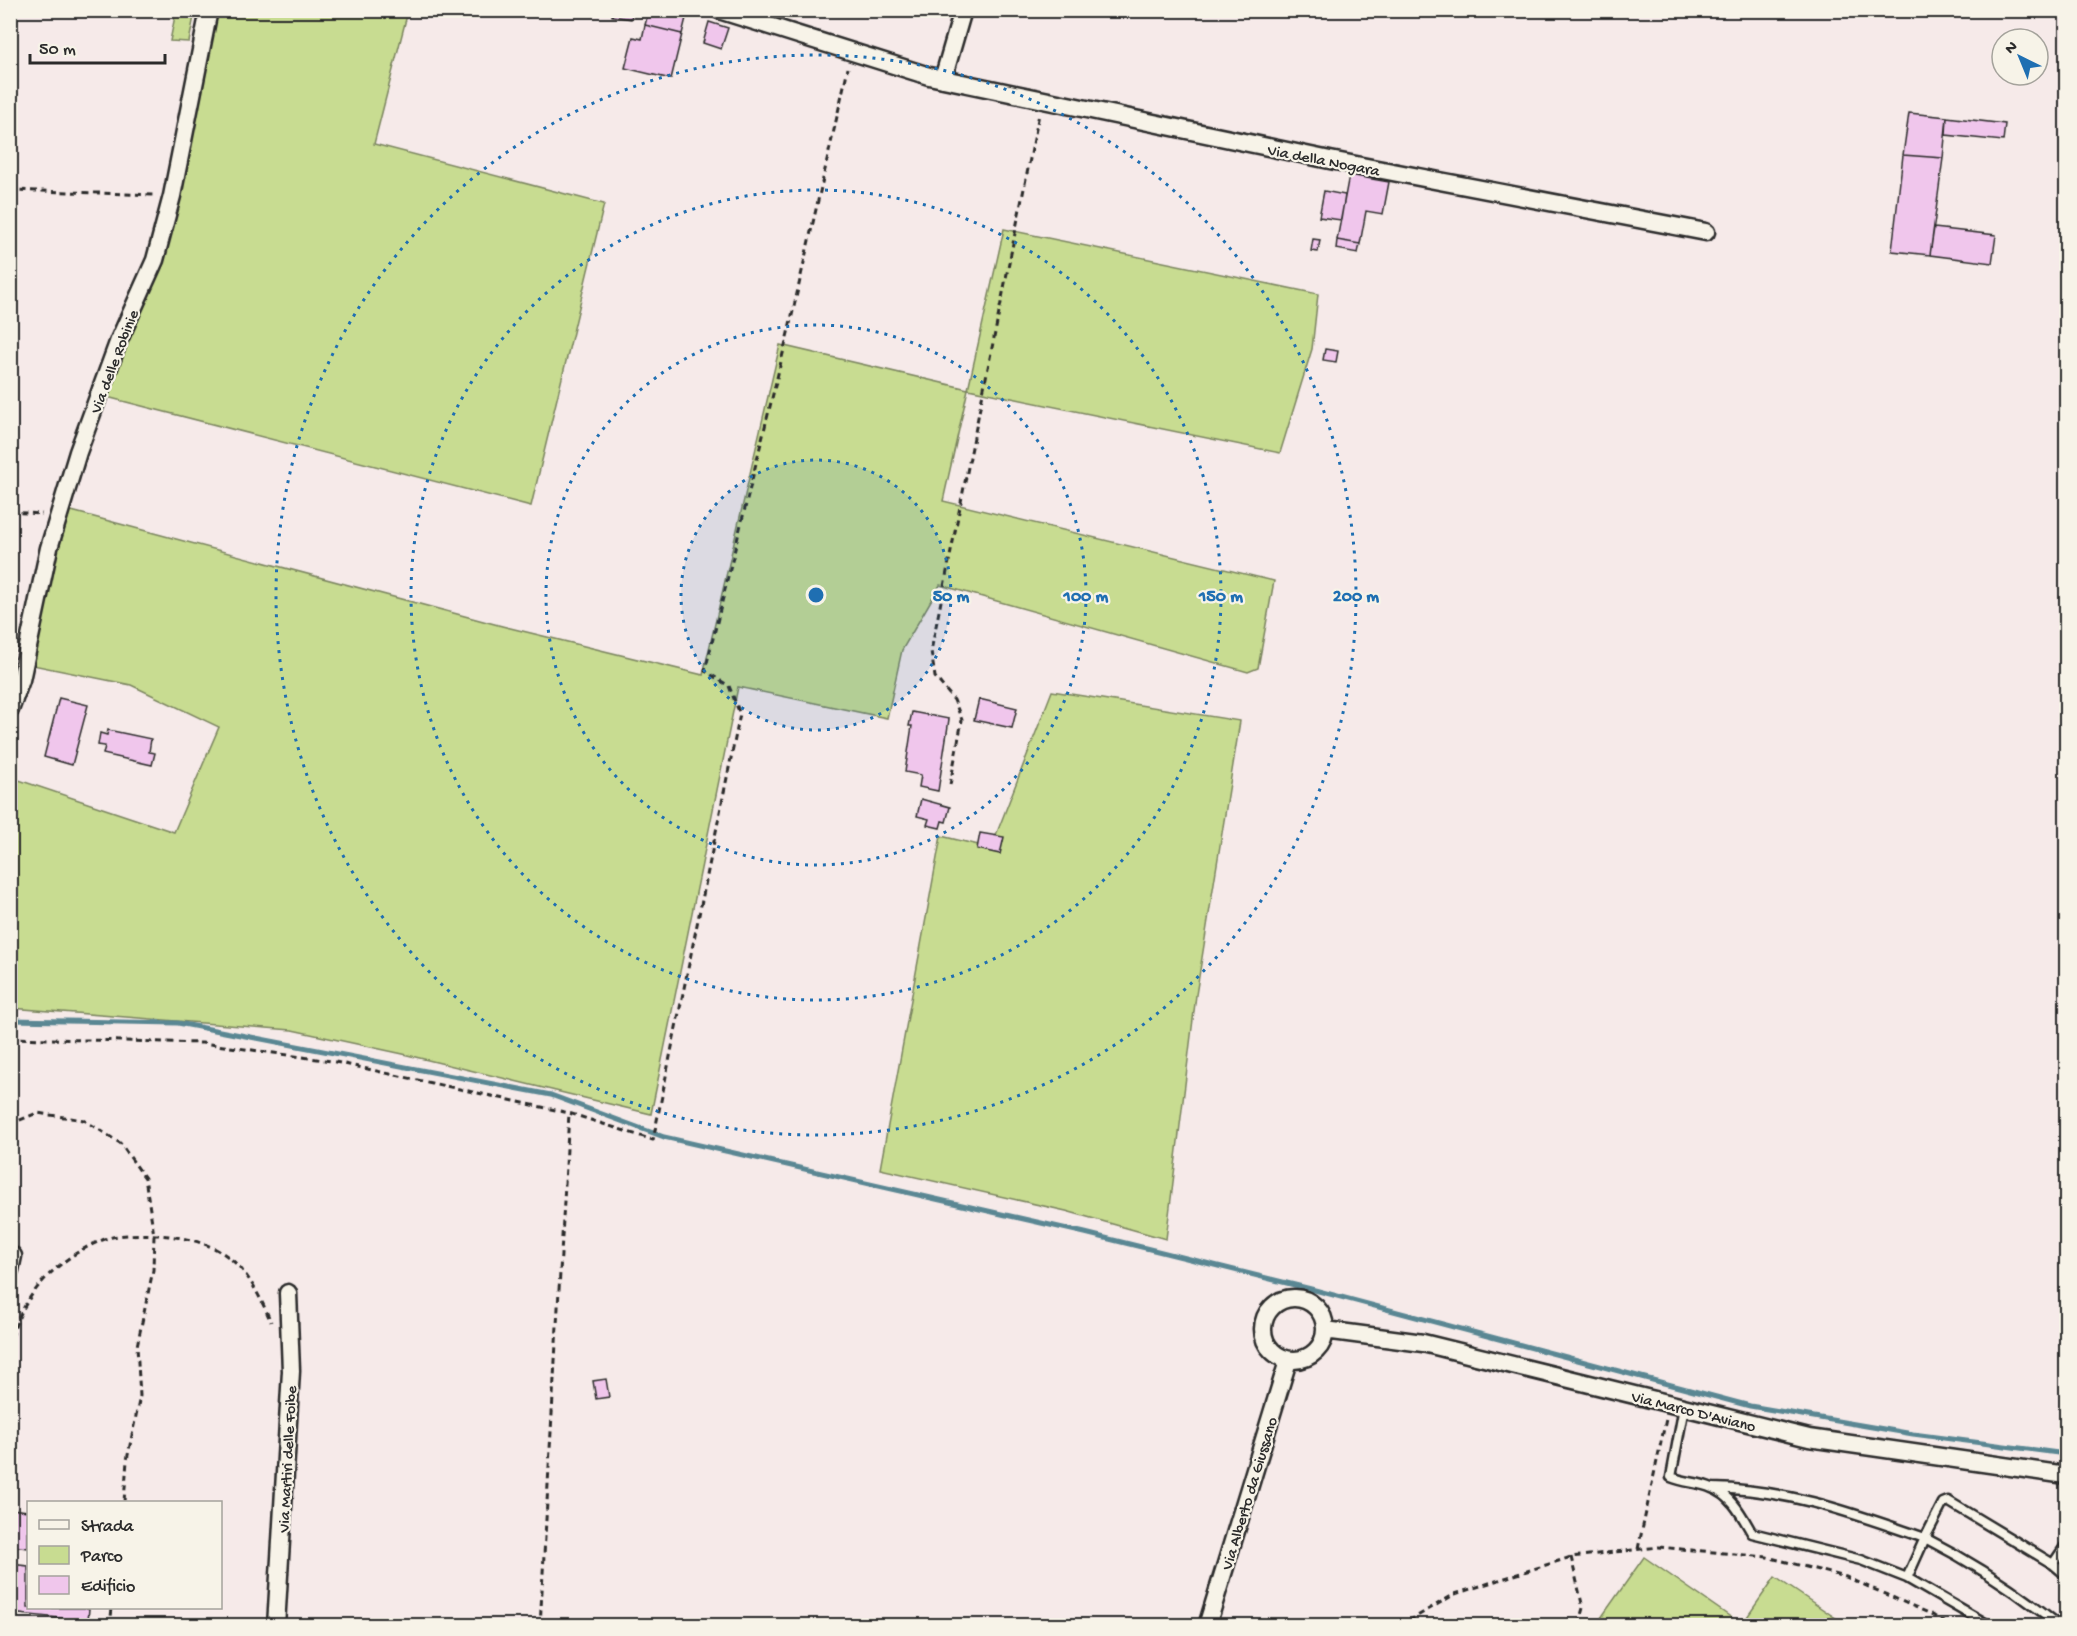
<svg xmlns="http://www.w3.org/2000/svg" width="2077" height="1636" viewBox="0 0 2077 1636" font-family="'Gochi Hand',sans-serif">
	<rect width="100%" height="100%" fill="#f6eae9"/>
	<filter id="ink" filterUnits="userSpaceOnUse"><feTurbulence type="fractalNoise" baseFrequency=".0167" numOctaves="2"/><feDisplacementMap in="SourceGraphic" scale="12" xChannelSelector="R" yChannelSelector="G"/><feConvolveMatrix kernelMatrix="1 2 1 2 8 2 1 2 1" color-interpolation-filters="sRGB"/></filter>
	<g filter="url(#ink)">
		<path fill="#c8dc91" stroke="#7a845e" stroke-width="1.5" d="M176 11H195L189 42 170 41Z
			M212 11H408L374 144 604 204 531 506 99 395 145 290Z
			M1004 229 1318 294 1312 349 1280 453 968 389 943 501 1274 581 1258 668 1248 672 940 585 902 650 887 718 738 687 651 1114 403 1054 292 1030 11 1008 10 777 174 832 219 727 131 685 23 663 64 509 502 626 703 675 780 345 968 389Z
			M1052 691 1240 721 1196 995 1166 1239 1066 1211 880 1169 941 836 991 848Z
			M1644 1557 1742 1625H1596Z
			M1775 1577 1846 1625H1753L1745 1620Z"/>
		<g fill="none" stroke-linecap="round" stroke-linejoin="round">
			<path stroke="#5a8793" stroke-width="5" d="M10 1020 178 1023 551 1095 664 1137 1085 1233 1311 1289 1750 1406 1913 1434 2066 1454"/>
		</g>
		<path fill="#f0c6ec" stroke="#2b2b2b" stroke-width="1.5" d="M613 10H633L631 19 612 16Z
			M649 10H688L682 34 645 25Z
			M709 22 728 28 721 49 703 43Z
			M645 25 682 34 671 79 625 68 633 37 642 39Z
			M1909 113 1947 117 1943 158 1903 155Z
			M1947 117 2005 124 2003 141 1946 135Z
			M1903 155 1943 158 1930 255 1892 251Z
			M1349 175 1389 182 1383 214 1366 211 1360 244 1337 240Z
			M1324 191 1345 195 1341 220 1319 217Z
			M1934 228 1996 235 1992 263 1930 255Z
			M1313 239 1320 240 1318 252 1311 251Z
			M1337 240 1360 244 1358 253 1336 249Z
			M1325 349 1338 351 1336 362 1323 360Z
			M59 698 88 705 72 765 44 757Z
			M979 699 1017 708 1012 728 974 720Z
			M912 712 949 719 938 791 919 787 921 775 905 772 912 726H909Z
			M108 730 151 739 149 752 155 753 152 765 103 754 105 746 98 745 100 733 107 735Z
			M921 799 950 807 946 822 942 821 940 828 927 825 929 819 917 816Z
			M980 833 1004 837 1000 854 977 849Z
			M606 1379 609 1397 596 1399 593 1381Z
			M10 1509 28 1511V1548L10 1546Z
			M10 1564 28 1566V1608H89L88 1621 10 1613Z"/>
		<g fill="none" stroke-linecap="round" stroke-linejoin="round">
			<defs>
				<path id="lane" d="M1684 1407 1671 1477C1685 1483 1699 1482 1712 1488 1732 1495 1742 1516 1752 1533L1861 1560 1907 1578 1990 1626
					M1713 1488C1791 1490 1852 1513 1925 1538L1943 1503 1948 1501 2053 1564 2066 1545
					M2053 1564 2066 1575
					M1907 1578 1925 1538C1974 1563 2017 1591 2060 1626"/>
				<path id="street" d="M719 10 929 76 1330 160 1706 232
					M943 79 963 10
					M10 710 21 680 49 548 78 452 119 340 155 260 172 196 209 10
					M10 1270 13 1256
					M1263 1329a31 31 0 1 1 62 0a31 31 0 1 1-62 0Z
					M1325 1330 1423 1343 1809 1438 2066 1475
					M276 1626 291 1371 288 1293
					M1207 1626 1288 1361"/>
			</defs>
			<use href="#lane" stroke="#2b2b2b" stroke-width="13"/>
			<use href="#street" stroke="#2b2b2b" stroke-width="21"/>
			<path stroke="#2b2b2b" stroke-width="3" stroke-dasharray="6 4.5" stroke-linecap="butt" d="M10 190 156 195
				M10 512 42 514
				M950 785 962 720 954 700 935 677 931 651 1039 114
				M10 1038 202 1043 331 1061 569 1113 653 1140 740 714 729 686 705 671 788 333 848 68
				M10 1124 37 1113 84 1120 120 1143 145 1178 154 1235 153 1270 137 1346 140 1396 127 1460 124 1502
				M10 1348C17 1298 59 1256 105 1239 123 1233 150 1234 169 1236 192 1239 215 1245 232 1260 250 1275 262 1301 271 1322
				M1638 1549 1666 1419
				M1571 1557 1583 1608 1578 1626
				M110 1626 112 1608
				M540 1626 569 1113
				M1400 1626 1455 1594 1571 1557 1659 1547 1767 1557 1846 1577 1931 1614 1949 1626"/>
			<use href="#lane" stroke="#f7f3e8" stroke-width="8"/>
			<use href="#street" stroke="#f7f3e8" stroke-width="16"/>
		</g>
	</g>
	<circle cx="816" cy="595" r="135" fill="#1f6fb2" fill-opacity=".12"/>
	<g fill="none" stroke="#1f6fb2" stroke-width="3" stroke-dasharray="3 6">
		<circle cx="816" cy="595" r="135"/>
		<circle cx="816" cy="595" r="270"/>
		<circle cx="816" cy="595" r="405"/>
		<circle cx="816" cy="595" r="540"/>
	</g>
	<g text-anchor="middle" stroke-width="4.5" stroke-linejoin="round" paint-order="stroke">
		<g font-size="16" fill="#2b2b2b" stroke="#f7f3e8">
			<text transform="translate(1324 159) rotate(11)" y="6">Via della Nogara</text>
			<text transform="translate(113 361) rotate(-69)" y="6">Via delle Robinie</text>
			<text transform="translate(1694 1410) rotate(14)" y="6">Via Marco D'Aviano</text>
			<text transform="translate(286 1459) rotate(-87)" y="6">Via Martiri delle Foibe</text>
			<text transform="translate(1248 1493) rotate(-73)" y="6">Via Alberto da Giussano</text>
		</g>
	</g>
	<circle cx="816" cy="595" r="9" fill="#1f6fb2" stroke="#f7f3e8" stroke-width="3"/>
	<g font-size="18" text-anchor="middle" font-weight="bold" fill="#1f6fb2" stroke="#f7f3e8" stroke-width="4.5" stroke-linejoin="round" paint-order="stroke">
		<text x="951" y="601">50 m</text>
		<text x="1086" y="601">100 m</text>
		<text x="1221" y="601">150 m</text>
		<text x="1356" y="601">200 m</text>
	</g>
	<rect width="2077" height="1636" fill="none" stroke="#f7f3e8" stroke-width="36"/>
	<rect x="18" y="18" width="2041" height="1600" fill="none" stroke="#2b2b2b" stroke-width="2" filter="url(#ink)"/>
	<rect x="27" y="1501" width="195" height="108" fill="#f7f3e8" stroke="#a5a39c" stroke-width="1.5"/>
	<rect x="39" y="1520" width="30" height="9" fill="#f7f3e8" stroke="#a5a39c" stroke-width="1.5"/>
	<text x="81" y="1531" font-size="18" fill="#2b2b2b">Strada</text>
	<rect x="39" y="1546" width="30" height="18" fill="#c8dc91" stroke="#a5a39c" stroke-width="1.5"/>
	<text x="81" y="1561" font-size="18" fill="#2b2b2b">Parco</text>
	<rect x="39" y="1576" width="30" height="18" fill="#f0c6ec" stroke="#a5a39c" stroke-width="1.5"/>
	<text x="81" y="1591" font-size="18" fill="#2b2b2b">Edificio</text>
	<g transform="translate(2020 57) rotate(317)"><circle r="28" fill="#f7f3e8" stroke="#a5a39c" stroke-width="1.5"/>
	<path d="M0-4.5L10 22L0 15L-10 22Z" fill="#1f6fb2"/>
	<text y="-9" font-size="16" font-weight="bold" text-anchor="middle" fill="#2b2b2b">N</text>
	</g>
	<path d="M30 54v9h135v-9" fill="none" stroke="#2b2b2b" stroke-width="3"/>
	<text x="39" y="54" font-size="18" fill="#2b2b2b" stroke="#f7f3e8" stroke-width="4.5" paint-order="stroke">50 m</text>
</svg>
